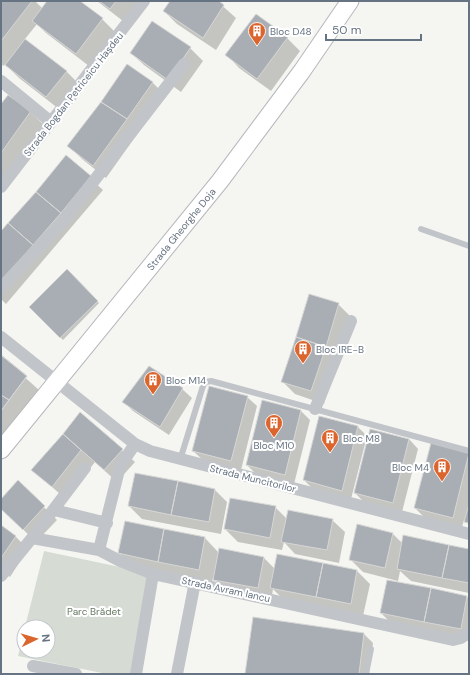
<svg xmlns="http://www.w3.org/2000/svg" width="470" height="675" viewBox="0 0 470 675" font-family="'DM Sans',sans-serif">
	<rect width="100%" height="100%" fill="#f5f6f2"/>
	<path fill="#d6dcd4" d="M44 551 153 574 132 674H107L18 656 24 632V651H48V627H25Z"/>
	<path fill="#0003" d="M1 1H35L43 9 48 1H78L102 19 115 32 89 66 46 33 37 24 25 39 66 71 79 84 59 109 19 78 5 64 4 66 1 64Z
		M97 1H139L123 21Z
		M171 1H217L236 18 216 50 177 24 164 11Z
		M152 22 190 48 203 61 181 92 144 65 131 53Z
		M287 38 300 51 271 91 239 68 227 55Z
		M152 82 165 95 106 178 82 159 69 146Z
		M1 106 30 112 43 124 1 185Z
		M66 157 103 190 6 304 1 299V232Z
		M67 271 99 303 63 340 30 307Z
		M338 304 351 317 324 404 295 394 282 381Z
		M1 356 39 390 1 441Z
		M182 389 192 398 169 435 133 411 124 402Z
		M247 397 257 406 241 470 203 460 193 451Z
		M263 402 301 411 310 420 294 484 256 474 247 465Z
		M81 414 135 462 117 482 95 462 66 499 32 470Z
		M358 427 367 436 351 499 313 489 304 480Z
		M409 439 418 449 402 512 364 502 355 493Z
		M431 444 469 454V525L464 520 462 527 424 517 415 508Z
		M18 482 57 520 36 542 1 508V500Z
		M215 490 227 502 221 534 142 519 129 506Z
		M275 507 287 519 332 520 345 532 339 563 295 554 284 542 282 550 238 542 225 529Z
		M126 522 205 538 219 553 220 549 264 558 275 569 357 571 370 584 363 616 284 600 273 589 271 601 227 592 213 578 212 582 132 565 119 553Z
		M1 527 15 536 28 549 10 577 1 571Z
		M393 534 403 544 469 550V593L411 581 400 571 398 581 363 572 350 559Z
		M467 597 469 599V641L394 626 381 613Z
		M364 634 373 643 369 674H246Z"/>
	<path fill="#a8aeb4" stroke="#d7d7d5" d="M1 1H32L1 41Z
		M47 1H80L103 18 76 54 32 21Z
		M99 1H116L110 9Z
		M170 1H219L224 5 203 38 163 11Z
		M256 14 288 37 257 79 225 55Z
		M152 21 191 47 168 80 130 53Z
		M25 39 67 71 46 97 5 65Z
		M127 64 153 82 127 119 101 102Z
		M8 95 31 111 1 153V104Z
		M101 102 127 119 93 166 67 146Z
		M66 155 91 176 61 213 36 192Z
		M36 192 61 213 33 245 8 223Z
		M8 223 33 245 1 282V231Z
		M67 269 98 301 60 338 29 307Z
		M309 294 339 303 326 347 296 337Z
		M296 337 326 347 311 391 281 382Z
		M1 355 27 376 9 400 1 395Z
		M1 355 27 376 1 411Z
		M149 366 183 388 160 427 122 402Z
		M209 386 248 396 231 461 192 451Z
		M1 395 9 400 1 411Z
		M262 400 301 410 285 475 246 465Z
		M80 412 123 449 104 470 63 434Z
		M319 416 358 426 342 491 303 480Z
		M370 429 409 439 393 503 354 493Z
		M63 434 81 450 52 487 31 470Z
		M431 443 469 453 453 518 414 508Z
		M135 473 178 481 171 515 128 506Z
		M18 480 45 506 23 530 1 509V499Z
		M178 481 215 489 209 522 171 515Z
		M230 498 276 506 270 538 224 529Z
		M469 504V523L464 522Z
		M288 510 333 519 327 550 281 542Z
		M125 521 164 529 158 562 118 553Z
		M357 524 393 533 385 568 349 560Z
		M1 525 16 536 1 558Z
		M164 529 205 537 199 570 158 562Z
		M403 535 449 545 442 578 397 569Z
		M449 545 469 549V583L442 578Z
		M219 548 264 557 258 588 213 580Z
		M277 554 323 563 316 597 270 588Z
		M323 563 357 570 351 604 316 597Z
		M387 580 431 588 424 622 380 613Z
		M431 588 467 596 461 629 424 622Z
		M253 617 364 633 359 674H245Z"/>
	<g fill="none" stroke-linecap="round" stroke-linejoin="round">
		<defs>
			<g id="secondary">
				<path id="s1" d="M1 450 220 181 302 71 350 1"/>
			</g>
		</defs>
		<use href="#secondary" stroke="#b4b8bc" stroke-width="19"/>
		<path stroke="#c1c4c8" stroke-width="6" d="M421 229 469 246
			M180 460 203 386 206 382 211 381 469 451
			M366 674 371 649"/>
		<path stroke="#c1c4c8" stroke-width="12" d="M1 81 51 122
			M1 187 144 1
			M1 288 63 221 184 64
			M1 337 135 444 150 451 469 534
			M315 409 351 321
			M54 510 107 523
			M32 538 85 468
			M99 550 120 466 135 444
			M1 576 32 538 99 550 120 561 153 574 453 640 461 638 469 632
			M33 666 76 674
			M136 674 153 574
			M177 674 195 582"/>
		<use href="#secondary" stroke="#fff" stroke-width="17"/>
	</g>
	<defs>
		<symbol id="building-pin" viewBox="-11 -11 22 30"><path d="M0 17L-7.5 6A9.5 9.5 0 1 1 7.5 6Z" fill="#db652d" stroke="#fff"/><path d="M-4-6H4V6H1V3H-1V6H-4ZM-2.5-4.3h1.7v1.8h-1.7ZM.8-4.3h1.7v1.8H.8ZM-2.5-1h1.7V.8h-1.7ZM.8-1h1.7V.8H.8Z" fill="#fff"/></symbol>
	</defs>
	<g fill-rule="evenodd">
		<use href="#building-pin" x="247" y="21" width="20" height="27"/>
		<use href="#building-pin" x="293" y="339" width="20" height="27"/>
		<use href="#building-pin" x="143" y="370" width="20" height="27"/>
		<use href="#building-pin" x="264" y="413" width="20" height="27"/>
		<use href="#building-pin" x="320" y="428" width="20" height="27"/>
		<use href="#building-pin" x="432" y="457" width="20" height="27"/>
	</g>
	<g text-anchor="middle" stroke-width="4" stroke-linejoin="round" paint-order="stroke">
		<g font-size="10" fill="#667382" stroke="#fff" text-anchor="start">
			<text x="270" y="35">Bloc D48</text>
			<text x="316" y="353">Bloc IRE-B</text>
			<text x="166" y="384">Bloc M14</text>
			<text x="343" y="442">Bloc M8</text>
			<text x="274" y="449" text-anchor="middle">Bloc M10</text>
			<text x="429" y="471" text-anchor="end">Bloc M4</text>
		</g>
		<g font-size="10" fill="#667382" stroke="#fff">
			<text transform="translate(73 94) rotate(-52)" y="4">Strada Bogdan Petriceicu Hașdeu</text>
			<text dy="4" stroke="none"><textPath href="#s1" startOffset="285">Strada Gheorghe Doja</textPath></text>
			<text transform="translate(253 478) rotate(14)" y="4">Strada Muncitorilor</text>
			<text transform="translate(226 589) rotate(12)" y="4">Strada Avram Iancu</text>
		</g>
		<g font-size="10" fill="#677964" stroke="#fff">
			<text x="94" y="615">Parc Brădet</text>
		</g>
	</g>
	<rect width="470" height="675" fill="none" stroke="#667382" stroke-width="4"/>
	<g transform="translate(36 639) rotate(85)"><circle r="19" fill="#ffffff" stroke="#c2c7cd"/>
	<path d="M0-3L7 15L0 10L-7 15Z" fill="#db652d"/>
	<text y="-6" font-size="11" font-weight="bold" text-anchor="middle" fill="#667382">N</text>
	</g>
	<path d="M326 34v6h95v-6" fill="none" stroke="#667382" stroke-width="2"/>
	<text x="332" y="34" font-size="12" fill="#667382" stroke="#ffffff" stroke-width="3" paint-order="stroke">50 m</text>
</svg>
